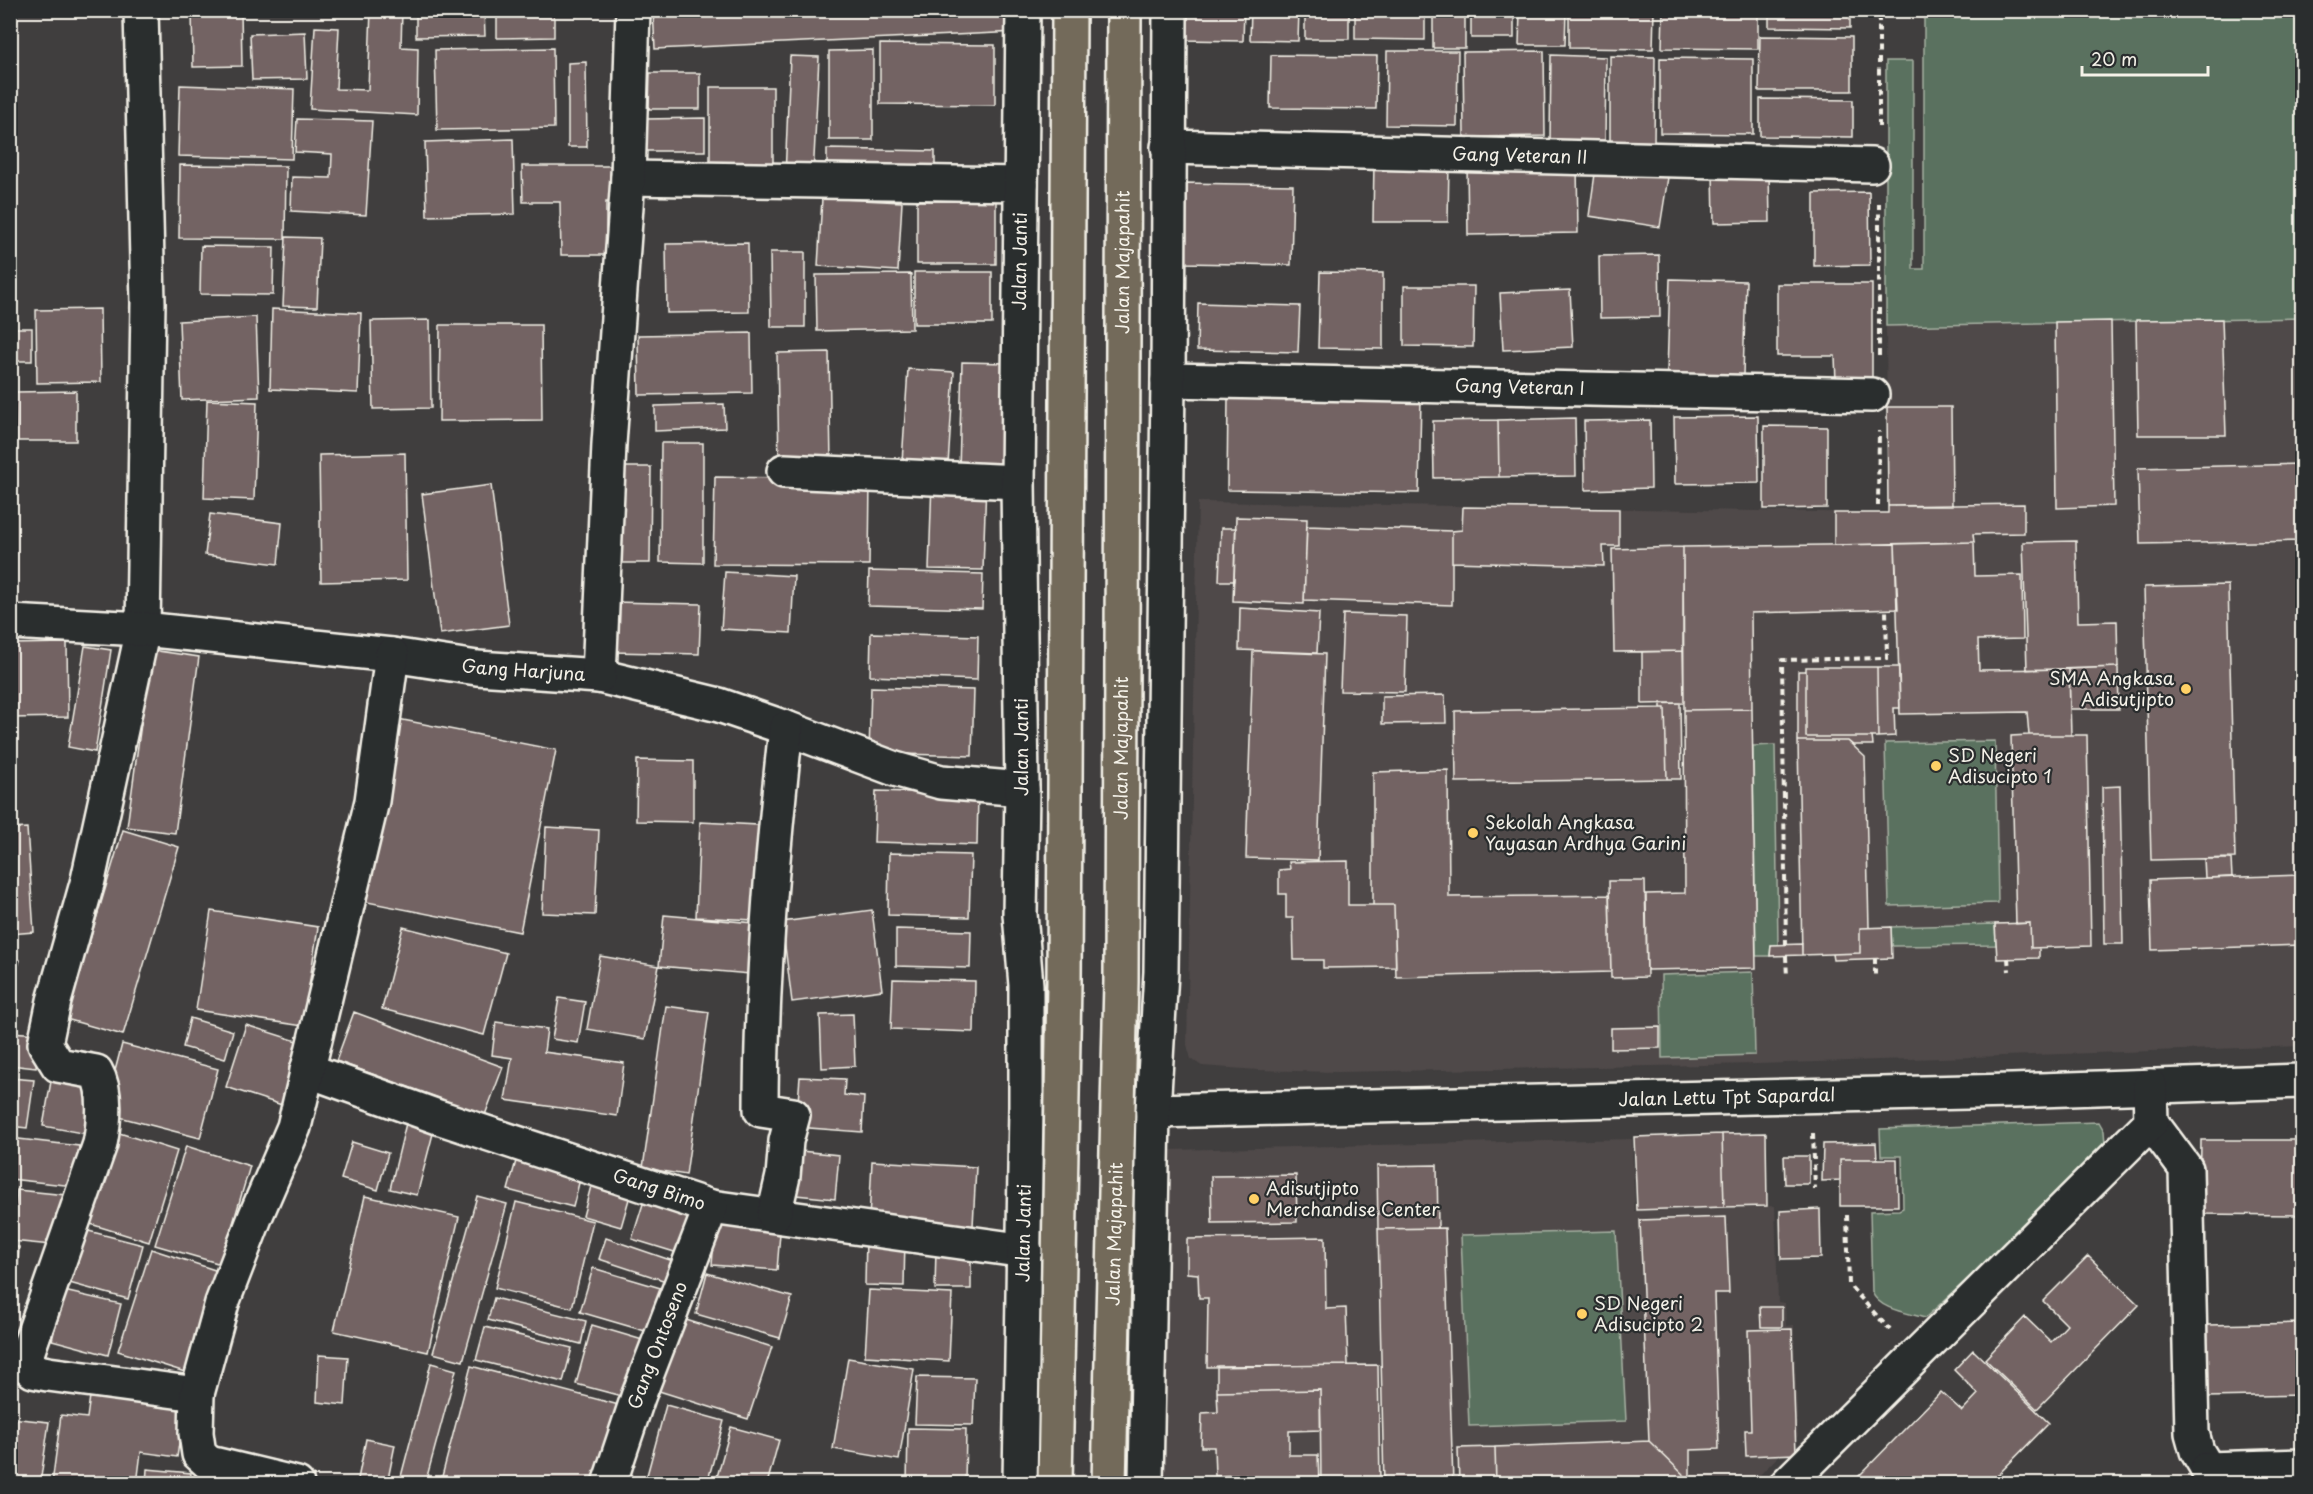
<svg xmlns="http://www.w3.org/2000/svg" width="2313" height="1494" viewBox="0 0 2313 1494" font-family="'Playpen Sans',sans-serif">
	<rect width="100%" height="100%" fill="#403e3e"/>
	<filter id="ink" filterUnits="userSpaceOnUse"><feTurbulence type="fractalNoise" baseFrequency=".0167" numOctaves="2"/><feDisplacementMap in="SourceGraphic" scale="12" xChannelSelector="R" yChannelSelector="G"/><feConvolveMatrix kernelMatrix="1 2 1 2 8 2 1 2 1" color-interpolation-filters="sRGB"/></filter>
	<g filter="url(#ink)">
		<path fill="#4f4949" d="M2302 318V1046L1758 1064 1338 1072 1258 1070 1202 1066 1191 1059 1187 1045 1198 502 1888 513 1886 326Z
			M1632 1139 1635 1211 1775 1206 1778 1302 1785 1303 1786 1326 1794 1325 1798 1436 1752 1483 1162 1484 1169 1150Z"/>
		<path fill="#5a715e" stroke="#a7b1a3" stroke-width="1.5" d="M1924 11H2302V318L1886 326V61H1913V269H1924Z
			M1995 741 1998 903 1889 906 1885 743Z
			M1775 745 1778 945H1771L1770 956H1756L1753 746Z
			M1995 924 1996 945 1892 946 1891 927Z
			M1753 972 1755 1055 1662 1058 1661 975Z
			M2099 1122 2104 1131 2105 1145 2075 1181 1925 1318C1909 1313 1879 1310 1872 1292L1870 1211 1899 1210 1903 1208 1902 1156H1881L1880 1129Z
			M1616 1231 1626 1421 1469 1426 1461 1235Z"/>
		<path fill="#736463" stroke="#f4f1e8" stroke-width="1.5" d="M192 10H241L242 66 193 67Z
			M371 10H402L401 47 418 48 417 115 310 109 315 27 339 28 336 89 368 90Z
			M416 10H484L485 36 416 37Z
			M497 10H554V37L497 38Z
			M653 10H1017L1018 32 655 49Z
			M1181 10H1244L1243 41 1181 40Z
			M1251 10H1299L1298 41 1250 40Z
			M1305 10H1349V39H1305Z
			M1355 10H1425V40L1355 39Z
			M1433 10H1465V48H1433Z
			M1471 10H1514V38H1471Z
			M1520 10H1566L1565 45H1519Z
			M1569 10H1654L1653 49 1569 48Z
			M1663 10H1758V49L1662 48Z
			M1769 10H1850V28L1769 27Z
			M305 32 307 79 252 80 250 34Z
			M1760 36 1852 37V91H1759Z
			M880 44 995 45V105L880 104Z
			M553 48 554 128 437 130 435 50Z
			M873 50V140H829V51Z
			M1387 51H1458L1457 126 1386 125Z
			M1544 51 1545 136 1464 137 1463 52Z
			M1271 55 1377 56 1376 109 1270 108Z
			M1551 55 1606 57 1605 142H1550Z
			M790 56 819 57 813 178 785 177Z
			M1610 56 1655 57 1654 145 1610 144Z
			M1660 58 1753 59V134L1660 133Z
			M586 62 587 147H568V63Z
			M650 73H700V109H649Z
			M180 85 294 89 292 159 178 156Z
			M710 87H773V170L710 171Z
			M1760 99 1853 100V137L1760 136Z
			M705 118V151H645V119Z
			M297 119 372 121 366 215 291 211 292 177 331 178 332 154 295 152Z
			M513 139 515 214 427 216 425 142Z
			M827 149 935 151V180L827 178Z
			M1597 160 1669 171 1660 227 1589 216Z
			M1374 161 1449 162 1448 222H1373Z
			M1577 163 1578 233 1468 235 1467 165Z
			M180 165 286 166 285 239 179 238Z
			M522 166H611V202H606V255H561L560 202H523Z
			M1769 171 1770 222 1714 223 1713 172Z
			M1184 183 1293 185 1291 265 1182 263Z
			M1869 192 1870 265 1814 266V193Z
			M822 198 902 202 898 271 818 266Z
			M917 201H996V264H917Z
			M286 237 320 238 317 307 283 306Z
			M748 243 749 312 667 313 666 244Z
			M201 246 274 247 273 295 200 294Z
			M770 252H805V327H771Z
			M1659 255 1660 317 1600 318 1599 256Z
			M914 272H992V324H914Z
			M1320 272 1383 273V349L1318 348Z
			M911 274 912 329 817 331 816 275Z
			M1670 279 1746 281 1743 375 1667 373Z
			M1777 284H1872V382H1836L1835 356H1777Z
			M1404 286H1474L1473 347 1404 346Z
			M1570 290 1573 347 1503 350 1500 293Z
			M1198 303 1300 306 1298 352 1197 350Z
			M100 309 101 382 37 383 36 310Z
			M272 309 361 313 358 393 270 389Z
			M256 317 259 397 182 400 179 321Z
			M2222 319 2226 435H2138L2136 320Z
			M430 320 431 408 373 409 371 321Z
			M2111 321 2114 506 2057 508 2055 322Z
			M440 325H541L542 420 439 421Z
			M10 328H32V361H10Z
			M751 333 752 393 639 395 638 335Z
			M829 352 831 463 779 464 777 353Z
			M962 362 1007 363 1004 471 959 470Z
			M908 369 954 372 948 465 902 462Z
			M76 391V441H16L15 392Z
			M1228 396 1421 398 1419 493 1227 490Z
			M207 400 257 402 254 500 204 498Z
			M724 404 725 428 655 431V406Z
			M1887 407H1951L1952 506H1888Z
			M1758 416 1759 483 1675 484 1674 417Z
			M1575 418 1576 476 1499 477 1498 420Z
			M1498 420 1499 477 1434 478 1433 421Z
			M1650 420 1651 488 1585 490 1584 421Z
			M1764 426 1827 427V508L1764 509Z
			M661 443H703V563L660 562Z
			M405 453 407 580 321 582 319 455Z
			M2302 464V541L2140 544 2138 468Z
			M618 467H651L650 563H617Z
			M715 477 870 479 869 565 713 564Z
			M932 481 986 483 983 570 929 569Z
			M491 485 509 625 440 634 422 494Z
			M2024 504V533L1973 534 1974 542 1834 545V513H1888V506Z
			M1463 507 1619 509V546H1603L1604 566 1452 562V531L1462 530Z
			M210 514 282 523 278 564 205 555Z
			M1236 517 1307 519 1304 604 1233 601Z
			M1307 526 1452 531V605L1304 600Z
			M1221 528H1236L1234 581H1219Z
			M2076 541 2078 622 2117 621 2118 667 2027 670 2023 542Z
			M1974 542 1975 576 2022 575 2023 639 1978 640 1979 670 2069 669 2071 735H2029L2027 712 1900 714 1895 544Z
			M1895 544 1898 609 1751 613 1752 709 1684 710 1683 547Z
			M1683 547V651L1614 652 1612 549Z
			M869 571 983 574 982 609 868 606Z
			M725 572 794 576 791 633 721 629Z
			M2228 585 2235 858 2151 860 2144 587Z
			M613 602 701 604 699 654 612 652Z
			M1240 608 1319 613 1317 653 1239 650Z
			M1343 614 1407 616 1405 692 1340 691Z
			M871 633 978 636 977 680 870 676Z
			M67 643 68 717 10 718V644Z
			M85 646 111 650 95 752 68 747Z
			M151 650 199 657 175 833 127 827Z
			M1253 651 1325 654 1318 860 1246 858Z
			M1683 651 1684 703 1642 704V652Z
			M1806 667H1877L1878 737H1806Z
			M1877 667H1899L1900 708H1894L1895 736 1878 737Z
			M2118 667 2119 709H2070L2069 669Z
			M1798 671H1806V737H1872L1873 745H1853L1848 741H1798Z
			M871 687 974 690 972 756 869 753Z
			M1445 695 1446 723 1382 724V696Z
			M1661 703H1680L1681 779H1667L1665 708H1661Z
			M1661 708H1665L1667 779 1456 782 1455 711Z
			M1752 709 1756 968 1647 970 1646 894 1685 893 1684 710Z
			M398 719 556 750 520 932 362 901Z
			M2029 735H2087L2091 946 2031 948 2030 923 2016 924 2011 736Z
			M1798 741H1848L1865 757 1869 928H1860V953L1802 955Z
			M637 760 693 761V822L636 821Z
			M1448 770 1449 897 1609 895 1611 972 1396 977 1394 905H1373V772Z
			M2120 786 2123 944H2104L2102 787Z
			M876 791 978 794 977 845 874 842Z
			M700 822 758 825 754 920 696 917Z
			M546 827 599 830 595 915 542 913Z
			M27 828 34 932 10 934V829Z
			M123 830 179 847 123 1035 66 1019Z
			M889 853 971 855 969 917 888 915Z
			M2204 859H2231L2232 877 2205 878Z
			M1348 861V905H1394L1396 967 1323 968V960H1294L1293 918H1286V894H1279V870L1290 869 1289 862Z
			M2302 875V945L2152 950 2150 880Z
			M1609 881H1645L1647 977 1611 978Z
			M872 910 882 990 792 1002 782 922Z
			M211 911 318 927 303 1026 196 1010Z
			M664 915 754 923 750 974 659 966Z
			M2030 923 2031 948H2039V958L1997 959 1995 924Z
			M403 927 506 953 484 1035 382 1009Z
			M1891 927 1892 958 1833 960 1832 954 1860 953V928Z
			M896 929 971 931 970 968 896 966Z
			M1802 944V955L1770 956 1771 945Z
			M600 956 659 966 645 1039 587 1029Z
			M10 957 20 960 13 983H10Z
			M893 979 975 981 974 1032 891 1029Z
			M559 998 585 1002 578 1043 552 1039Z
			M666 1006 709 1012 686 1175 643 1168Z
			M354 1012 503 1067 485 1115 336 1061Z
			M853 1014 855 1066 822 1068 820 1015Z
			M190 1018 233 1031 225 1059 183 1047Z
			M496 1022 547 1029 544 1052 624 1063 617 1116 505 1100 512 1058 492 1055Z
			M246 1025 303 1043 282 1105 226 1087Z
			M1660 1027V1048L1611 1049V1028Z
			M10 1032 39 1034 36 1068 10 1065Z
			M122 1044 218 1069 200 1138 104 1113Z
			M53 1070 97 1078 87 1134 43 1126Z
			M800 1077 845 1079 844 1095 864 1097 862 1132 796 1127Z
			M10 1078 34 1080 27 1128 10 1126Z
			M408 1115 436 1122 417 1195 390 1189Z
			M113 1131 177 1151 149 1242 84 1222Z
			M1766 1133 1767 1206 1724 1207 1722 1134Z
			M1722 1134 1724 1207 1637 1210 1634 1137Z
			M10 1138 79 1146 74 1186 10 1179Z
			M2201 1140H2302V1215L2200 1214Z
			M352 1142 388 1153 378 1190 341 1179Z
			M1876 1143 1877 1159H1840V1180L1822 1181 1823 1144Z
			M186 1146 250 1166 221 1264 155 1245Z
			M519 1150 583 1167 573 1207 508 1190Z
			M791 1150 839 1155 835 1199 786 1194Z
			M1784 1156H1809V1184H1785Z
			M1840 1159H1897L1898 1206H1840Z
			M872 1161 976 1167 973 1226 869 1220Z
			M1437 1165 1438 1228 1378 1229 1377 1166Z
			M594 1175 633 1185 621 1227 583 1216Z
			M1296 1175 1297 1222 1212 1223 1211 1176Z
			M17 1190 66 1195 61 1246 12 1241Z
			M647 1191 695 1205 681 1254 632 1239Z
			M365 1196 459 1217 428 1352 334 1331Z
			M477 1196 507 1204 463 1361 433 1353Z
			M516 1202 593 1221 572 1308 495 1288Z
			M1820 1209 1821 1258 1781 1259 1780 1211Z
			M716 1215 781 1221 777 1270 712 1265Z
			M1726 1217 1729 1293H1714L1719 1449 1690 1450V1481L1649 1441 1640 1220Z
			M77 1228 143 1245 128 1299 62 1281Z
			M1445 1228 1453 1484H1384L1378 1229Z
			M866 1237H905L904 1286 865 1285Z
			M1325 1237 1326 1309 1346 1308 1348 1365 1207 1367 1208 1298H1199L1198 1274 1187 1273V1239Z
			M606 1238 676 1262 669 1282 599 1259Z
			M10 1247H19L15 1310 10 1309Z
			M151 1249 218 1271 185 1372 118 1351Z
			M936 1249H971V1289H935Z
			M2088 1256 2139 1305 2037 1409 1985 1359 2025 1317 2051 1342 2067 1325 2043 1301Z
			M593 1268 664 1289 652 1333 580 1312Z
			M707 1273 792 1297 780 1338 696 1314Z
			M869 1290 952 1294 949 1361 865 1356Z
			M64 1291 121 1304 108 1355 52 1340Z
			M494 1298 586 1321 581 1344 488 1320Z
			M1760 1307H1782V1327H1761Z
			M683 1319 772 1347 748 1419 659 1391Z
			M2302 1323V1395L2207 1397 2206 1325Z
			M592 1325 646 1341 629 1398 576 1384Z
			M485 1327 572 1348 563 1382 476 1360Z
			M1792 1329 1796 1454 1746 1456 1745 1430H1751L1748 1330Z
			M1973 1350 2049 1423 1989 1484H1864L1858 1477 1941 1392 1962 1411 1978 1394 1954 1370Z
			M319 1355 348 1357 345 1405 317 1402Z
			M848 1358 914 1369 899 1460 833 1449Z
			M431 1363 456 1370 425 1484H399Z
			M1378 1365 1380 1484H1321L1320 1390 1217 1392V1366Z
			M471 1366 619 1405 598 1484H440Z
			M917 1377 975 1378 973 1425 915 1424Z
			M91 1389 185 1401 177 1457 141 1452 137 1484H52L61 1415 87 1418Z
			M1320 1390 1321 1430 1289 1431V1455H1318L1319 1484H1245V1475L1215 1476 1214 1447H1201L1202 1413 1218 1412 1217 1392Z
			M666 1405 724 1421 707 1484H662L646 1479Z
			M10 1418 49 1422 40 1484H10Z
			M731 1427 779 1440 767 1484H715Z
			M908 1428 966 1429 965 1484H907Z
			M366 1439 395 1445 387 1484H357Z
			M1649 1441 1690 1481H1699V1484H1496L1495 1447Z
			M1495 1447 1496 1484H1459L1458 1448Z
			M147 1469 191 1473 190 1484H146Z"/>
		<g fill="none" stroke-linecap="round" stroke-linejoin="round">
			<defs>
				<g id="minor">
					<path d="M141 10 148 303 143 629 88 880 54 1001 45 1044 58 1065 96 1072C107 1091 104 1123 100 1144L25 1359 26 1365 33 1371 48 1374 197 1394"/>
					<path id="s1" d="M1168 147 1872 165"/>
					<path d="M628 178 1021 184"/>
					<path id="s2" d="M1168 380 1872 395"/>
					<path d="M784 471 1018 482"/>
					<path id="s3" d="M10 622 143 629 392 655 477 668 599 676 719 705 786 728 895 769 941 782 1022 789"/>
					<path d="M599 676 609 444 628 178 633 10"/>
					<path id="s4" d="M307 1070 438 1117 711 1207 1025 1251"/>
					<path id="s5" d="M1153 1111 2012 1091 2302 1081"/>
					<path d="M2151 1122 2186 1169 2192 1433 2197 1451 2217 1484"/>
					<path d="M774 1215 783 1176 786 1141 793 1115 761 1110C761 983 772 854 786 728"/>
					<path d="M2207 1469 2302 1466"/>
					<path d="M1146 1481 1153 1111 1161 972 1168 380 1170 10"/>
					<path id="s6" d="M1020 1483 1026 1107V985L1020 914 1022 789 1018 482 1023 10"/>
					<path d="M297 1484 209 1463 199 1454 196 1433 197 1394 222 1303 256 1215 294 1127 372 801 392 655"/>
					<path id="s7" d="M609 1484 638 1397 711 1207"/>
					<path d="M1787 1484 2151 1122 2150 1086"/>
				</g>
				<g id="highway">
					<path d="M1055 1484 1064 983 1069 10"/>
					<path id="s8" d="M1109 1484 1121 982 1124 10"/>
				</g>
			</defs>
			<use href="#minor" stroke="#f4f1e8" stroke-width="38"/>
			<use href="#highway" stroke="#f4f1e8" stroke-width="38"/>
			<path stroke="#f4f1e8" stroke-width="4" stroke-dasharray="6 4.5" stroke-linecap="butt" d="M1879 127V10
				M1879 203V358
				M1878 506 1879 431
				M1786 945 1782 660 1887 658 1886 610
				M1786 956 1787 977
				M1875 958V975
				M2008 958 2009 971
				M1813 1133 1815 1189
				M1847 1215 1849 1285 1890 1330"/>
			<use href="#minor" stroke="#2a2d2e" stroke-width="33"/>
			<use href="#highway" stroke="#736b5a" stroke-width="33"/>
		</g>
	</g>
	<g fill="#ffd166" stroke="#2a2d2e" stroke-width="2">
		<circle cx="2186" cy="689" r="6"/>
		<circle cx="1936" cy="766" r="6"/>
		<circle cx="1473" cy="833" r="6"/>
		<circle cx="1254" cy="1199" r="6"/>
		<circle cx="1582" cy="1314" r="6"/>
	</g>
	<g text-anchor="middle" stroke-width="4.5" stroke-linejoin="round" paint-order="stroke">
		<g font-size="18" fill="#f4f1e8" stroke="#2a2d2e">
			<text dy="6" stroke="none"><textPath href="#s1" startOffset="352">Gang Veteran II</textPath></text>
			<text dy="6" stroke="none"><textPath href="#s6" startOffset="1222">Jalan Janti</textPath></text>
			<text dy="6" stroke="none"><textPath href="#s8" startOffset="1222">Jalan Majapahit</textPath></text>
			<text dy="6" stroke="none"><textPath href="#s2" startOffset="352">Gang Veteran I</textPath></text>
			<text dy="6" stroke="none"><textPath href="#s3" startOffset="516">Gang Harjuna</textPath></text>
			<text transform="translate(1022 747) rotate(-90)" y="6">Jalan Janti</text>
			<text dy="6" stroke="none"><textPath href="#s8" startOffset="736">Jalan Majapahit</textPath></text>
			<text dy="6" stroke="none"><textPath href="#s5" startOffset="574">Jalan Lettu Tpt Sapardal</textPath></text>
			<text dy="6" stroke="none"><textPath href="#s4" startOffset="372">Gang Bimo</textPath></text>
			<text dy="6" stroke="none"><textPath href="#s6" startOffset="250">Jalan Janti</textPath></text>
			<text dy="6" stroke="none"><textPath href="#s8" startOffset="250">Jalan Majapahit</textPath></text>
			<text dy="6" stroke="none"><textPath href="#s7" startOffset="147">Gang Ontoseno</textPath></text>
		</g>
		<g font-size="18" fill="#f4f1e8" stroke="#2a2d2e" text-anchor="start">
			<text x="2174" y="685" text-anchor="end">SMA Angkasa<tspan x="2174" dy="21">Adisutjipto</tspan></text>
			<text x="1948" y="762">SD Negeri<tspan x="1948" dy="21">Adisucipto 1</tspan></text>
			<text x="1485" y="829">Sekolah Angkasa<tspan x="1485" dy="21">Yayasan Ardhya Garini</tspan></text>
			<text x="1266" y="1195">Adisutjipto<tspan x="1266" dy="21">Merchandise Center</tspan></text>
			<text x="1594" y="1310">SD Negeri<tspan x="1594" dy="21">Adisucipto 2</tspan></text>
		</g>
	</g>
	<rect width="2313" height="1494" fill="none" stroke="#2a2d2e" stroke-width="36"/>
	<rect x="18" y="18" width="2277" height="1458" fill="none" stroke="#f4f1e8" stroke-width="2" filter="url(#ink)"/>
	<path d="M2082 66v9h126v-9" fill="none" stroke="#f4f1e8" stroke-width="3"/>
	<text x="2091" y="66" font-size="18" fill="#f4f1e8" stroke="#2a2d2e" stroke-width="4.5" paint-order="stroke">20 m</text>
</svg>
